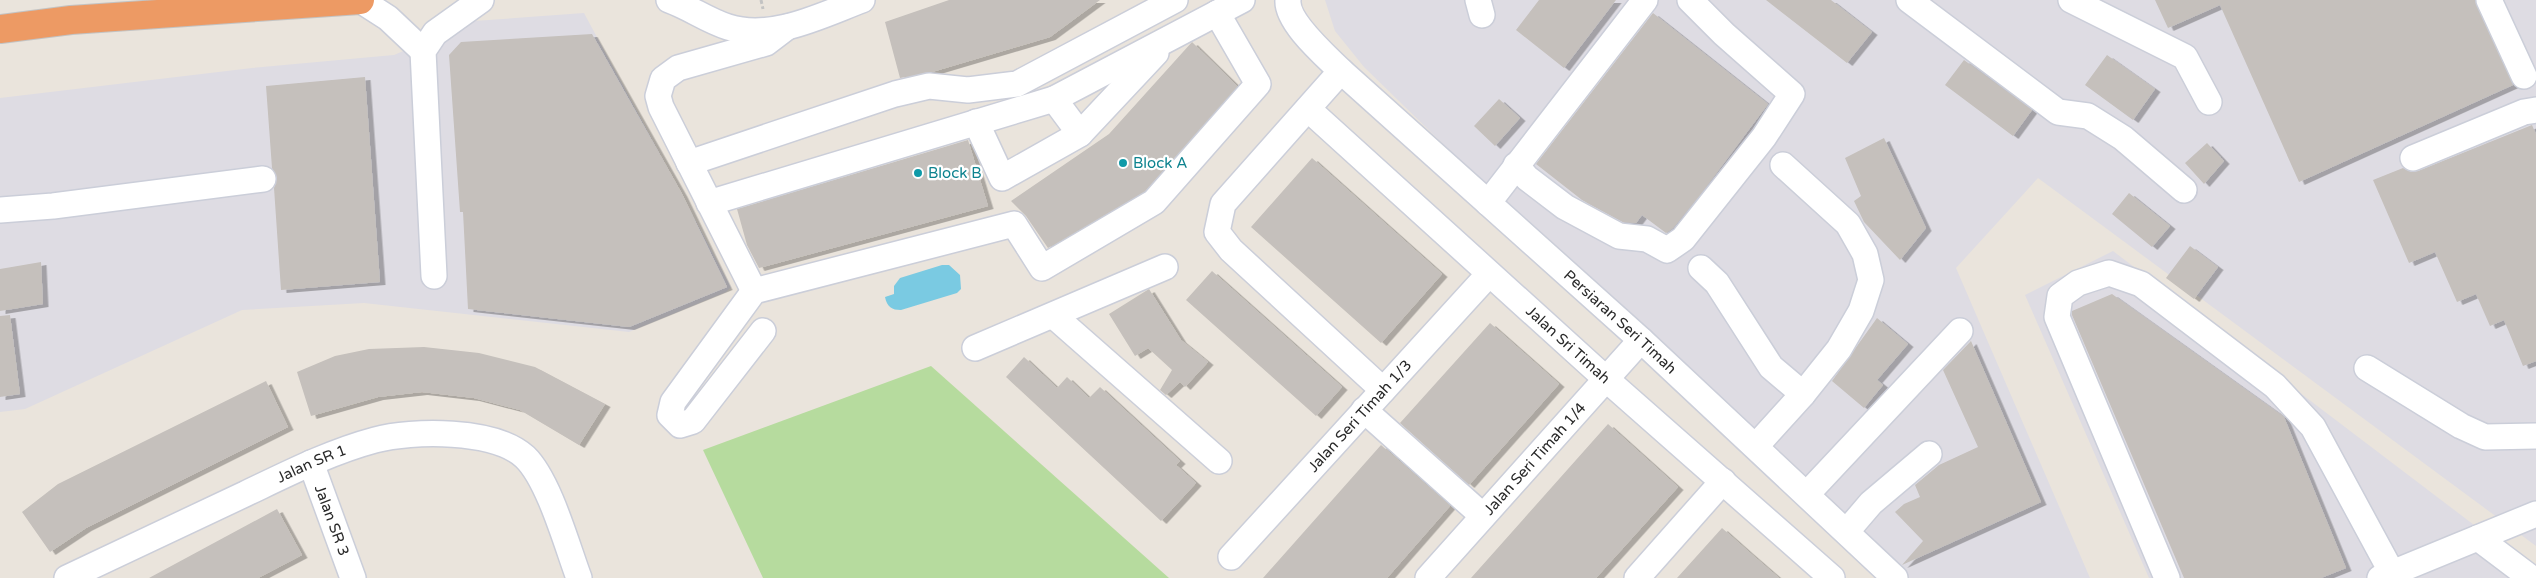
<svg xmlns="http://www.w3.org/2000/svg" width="2536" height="578" viewBox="0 0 2536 578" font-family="'Varela Round',sans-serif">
	<defs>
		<filter id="shadow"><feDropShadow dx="5.5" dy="3" stdDeviation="0" flood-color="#0004"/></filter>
	</defs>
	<rect width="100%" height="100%" fill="#eae4dc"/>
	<path fill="#dedce3" d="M1325 0H2536V546L2038 178 1956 268 2090 578H1889L1364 67 1335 31Z
		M584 13 731 287 726 292 629 332 364 303 242 310 25 409 0 412V98L252 68 394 55 474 21Z
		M2113 251 2536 572V578H2149L2025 295Z"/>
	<path fill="#b6db9e" d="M931 366 1169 578H763L703 450Z"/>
	<path fill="#7acae2" d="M942 265H949L960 275 961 289 957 293 901 310C892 310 887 307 885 297L894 294V286L900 278Z"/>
	<path fill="#c5c0bc" filter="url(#shadow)" d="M949 0H1100L1050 37 932 72 900 78 885 22Z
		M1539 0H1616L1564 68 1516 30Z
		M1766 0H1831L1872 32 1847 63Z
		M2155 0H2475L2513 85 2299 182 2220 5 2168 28Z
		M1653 13 1768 104 1700 195 1673 228 1666 233 1642 215 1636 223 1623 222 1582 200 1536 164Z
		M592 34 682 194 727 287 629 327 468 309 463 212H460L449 55 461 42Z
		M1192 42 1237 86 1145 191 1048 248 1026 216 1011 201 1109 134Z
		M2107 55 2155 89 2133 120 2085 85Z
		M1964 60 2032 110 2013 136 1945 85Z
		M365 77 380 282 281 290 274 188 277 178 272 168 266 86Z
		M1499 99 1520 118 1495 146 1474 126Z
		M2532 125 2536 134V361L2523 366 2504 320 2490 326 2476 294 2457 302 2435 252 2409 263 2373 180 2403 168 2411 172 2418 171Z
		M1884 138 1926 228 1900 260 1864 222 1854 201 1861 196 1845 158Z
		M968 140 988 206 759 268 747 245 737 209Z
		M2207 143 2224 161 2204 184 2185 163Z
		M1312 158 1442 274 1381 343 1251 227Z
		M2129 193 2170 226 2152 247 2112 214Z
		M2190 246 2218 267 2194 299 2166 278Z
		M41 262 43 304 0 311V269Z
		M1212 271 1342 387 1316 416 1186 300Z
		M1149 289 1181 340 1208 362 1185 387 1180 382 1166 395 1160 390 1172 370 1148 348 1135 356 1109 314Z
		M2112 294 2284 417 2346 568 2321 578H2184L2072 315V311Z
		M10 315 20 394 0 397V316Z
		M1877 318 1908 344 1877 380 1883 385 1864 408 1832 381Z
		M1490 323 1559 384 1469 485 1400 423Z
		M1971 341 2041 502 1902 565 1923 541 1895 512 1904 504 1920 497 1915 485 1939 465 1978 447 1943 370Z
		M424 347 479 353 535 367 605 404 579 445 520 410 474 398 422 392 378 397 311 416 297 372 335 356 369 349Z
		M1024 357 1057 388 1067 377 1089 398 1100 387 1180 461 1176 465 1196 483 1161 521 1006 377Z
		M266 381 288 427 86 528 50 552 22 512 58 484Z
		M1608 424 1678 487 1596 578H1471Z
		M1381 445 1450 506 1387 578H1263Z
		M277 509 302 555 258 578H149Z
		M1722 528 1749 552 1779 578H1677Z"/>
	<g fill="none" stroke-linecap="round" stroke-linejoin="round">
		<defs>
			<g id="minor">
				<path d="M360 0 388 18 423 51"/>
				<path d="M669 0C689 7 708 21 728 27 772 41 822 15 862 0"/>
				<path id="s1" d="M1288 0C1286 22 1326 56 1341 71L1641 340 1895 578"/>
				<path d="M1478 0 1482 15"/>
				<path d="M1909 0 2058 112 2088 116 2123 138 2184 190"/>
				<path d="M2071 0 2185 57 2209 102"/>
				<path d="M2489 0 2524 76"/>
				<path d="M1341 71 1223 204 1217 232 1231 250 1383 390"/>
				<path d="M1054 99 1080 134"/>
				<path id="s2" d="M1308 109 1606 379 1832 578"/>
				<path d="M976 122 1002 178 1080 134 1156 53"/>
				<path d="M2413 158 2524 112 2536 110"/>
				<path d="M689 163 895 94 929 86 968 90 1017 84 1175 0"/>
				<path d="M1516 165 1527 178 1565 207 1619 236 1647 239 1667 250 1683 239 1764 137 1792 94 1724 34 1690 0"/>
				<path d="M709 203 1054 99 1242 0"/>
				<path d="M1488 203 1645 0"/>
				<path d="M0 210 53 206 263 179"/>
				<path d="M1701 268 1717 283 1771 367 1803 394"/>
				<path d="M434 276 423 51 435 33 481 0"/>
				<path d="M754 291 661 107 658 96 663 79 678 68 766 43 787 27"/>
				<path d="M1054 316 1219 461"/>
				<path d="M763 331 693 421 680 425 670 415 673 402 754 291 1014 224 1042 268 1154 202 1258 84 1217 13"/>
				<path d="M975 348 1165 267"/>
				<path d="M2367 368 2461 426 2485 437 2536 436"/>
				<path d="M1364 410 1483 516"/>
				<path d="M1756 446 1803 394 1839 349 1861 311 1871 280 1865 254 1848 224 1783 165"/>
				<path id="s3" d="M311 463 353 578"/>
				<path d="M1807 494 1960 331"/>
				<path d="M1847 531 1871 503 1929 454"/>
				<path d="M2478 538 2531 578"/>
				<path id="s4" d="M1231 557 1489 274"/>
				<path id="s5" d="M67 578C127 550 186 522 245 494 287 474 330 452 375 440 412 430 495 429 525 457 549 480 567 546 579 578"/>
				<path id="s6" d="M1428 578 1641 340"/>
				<path d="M1637 578 1723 481"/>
				<path d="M2167 578 2057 317 2060 296 2078 283 2109 273 2141 284 2275 386 2313 427 2392 573"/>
				<path d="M2380 578 2536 514"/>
			</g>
			<path id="highway" d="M0 29 71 20 360 0"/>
		</defs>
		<use href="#minor" stroke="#cbced9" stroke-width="28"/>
		<use href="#highway" stroke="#c3c3c3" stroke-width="30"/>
		<path stroke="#c3c3c3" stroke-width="3" stroke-dasharray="4 2.5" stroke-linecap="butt" d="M761 0 763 9"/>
		<use href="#minor" stroke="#fff" stroke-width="25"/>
		<use href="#highway" stroke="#ed9a64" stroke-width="28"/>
	</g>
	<g fill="#0f9aa8" stroke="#fff" stroke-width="2">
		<circle cx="1123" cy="163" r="5"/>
		<circle cx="918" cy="173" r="5"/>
	</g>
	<g text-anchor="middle" stroke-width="4.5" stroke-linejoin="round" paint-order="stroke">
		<g font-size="15" fill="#0d838f" stroke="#fff" text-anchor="start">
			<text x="1133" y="168">Block A</text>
			<text x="928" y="178">Block B</text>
		</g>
		<g font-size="15" fill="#292929" stroke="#fff">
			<text dy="5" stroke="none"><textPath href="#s1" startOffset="466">Persiaran Seri Timah</textPath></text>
			<text dy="5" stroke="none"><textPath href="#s2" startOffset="351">Jalan Sri Timah</textPath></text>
			<text dy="5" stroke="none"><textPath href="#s4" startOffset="191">Jalan Seri Timah 1/3</textPath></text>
			<text dy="5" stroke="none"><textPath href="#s6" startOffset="160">Jalan Seri Timah 1/4</textPath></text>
			<text dy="5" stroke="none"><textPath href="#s5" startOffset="270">Jalan SR 1</textPath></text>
			<text dy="5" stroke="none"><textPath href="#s3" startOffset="61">Jalan SR 3</textPath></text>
		</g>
	</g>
</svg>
